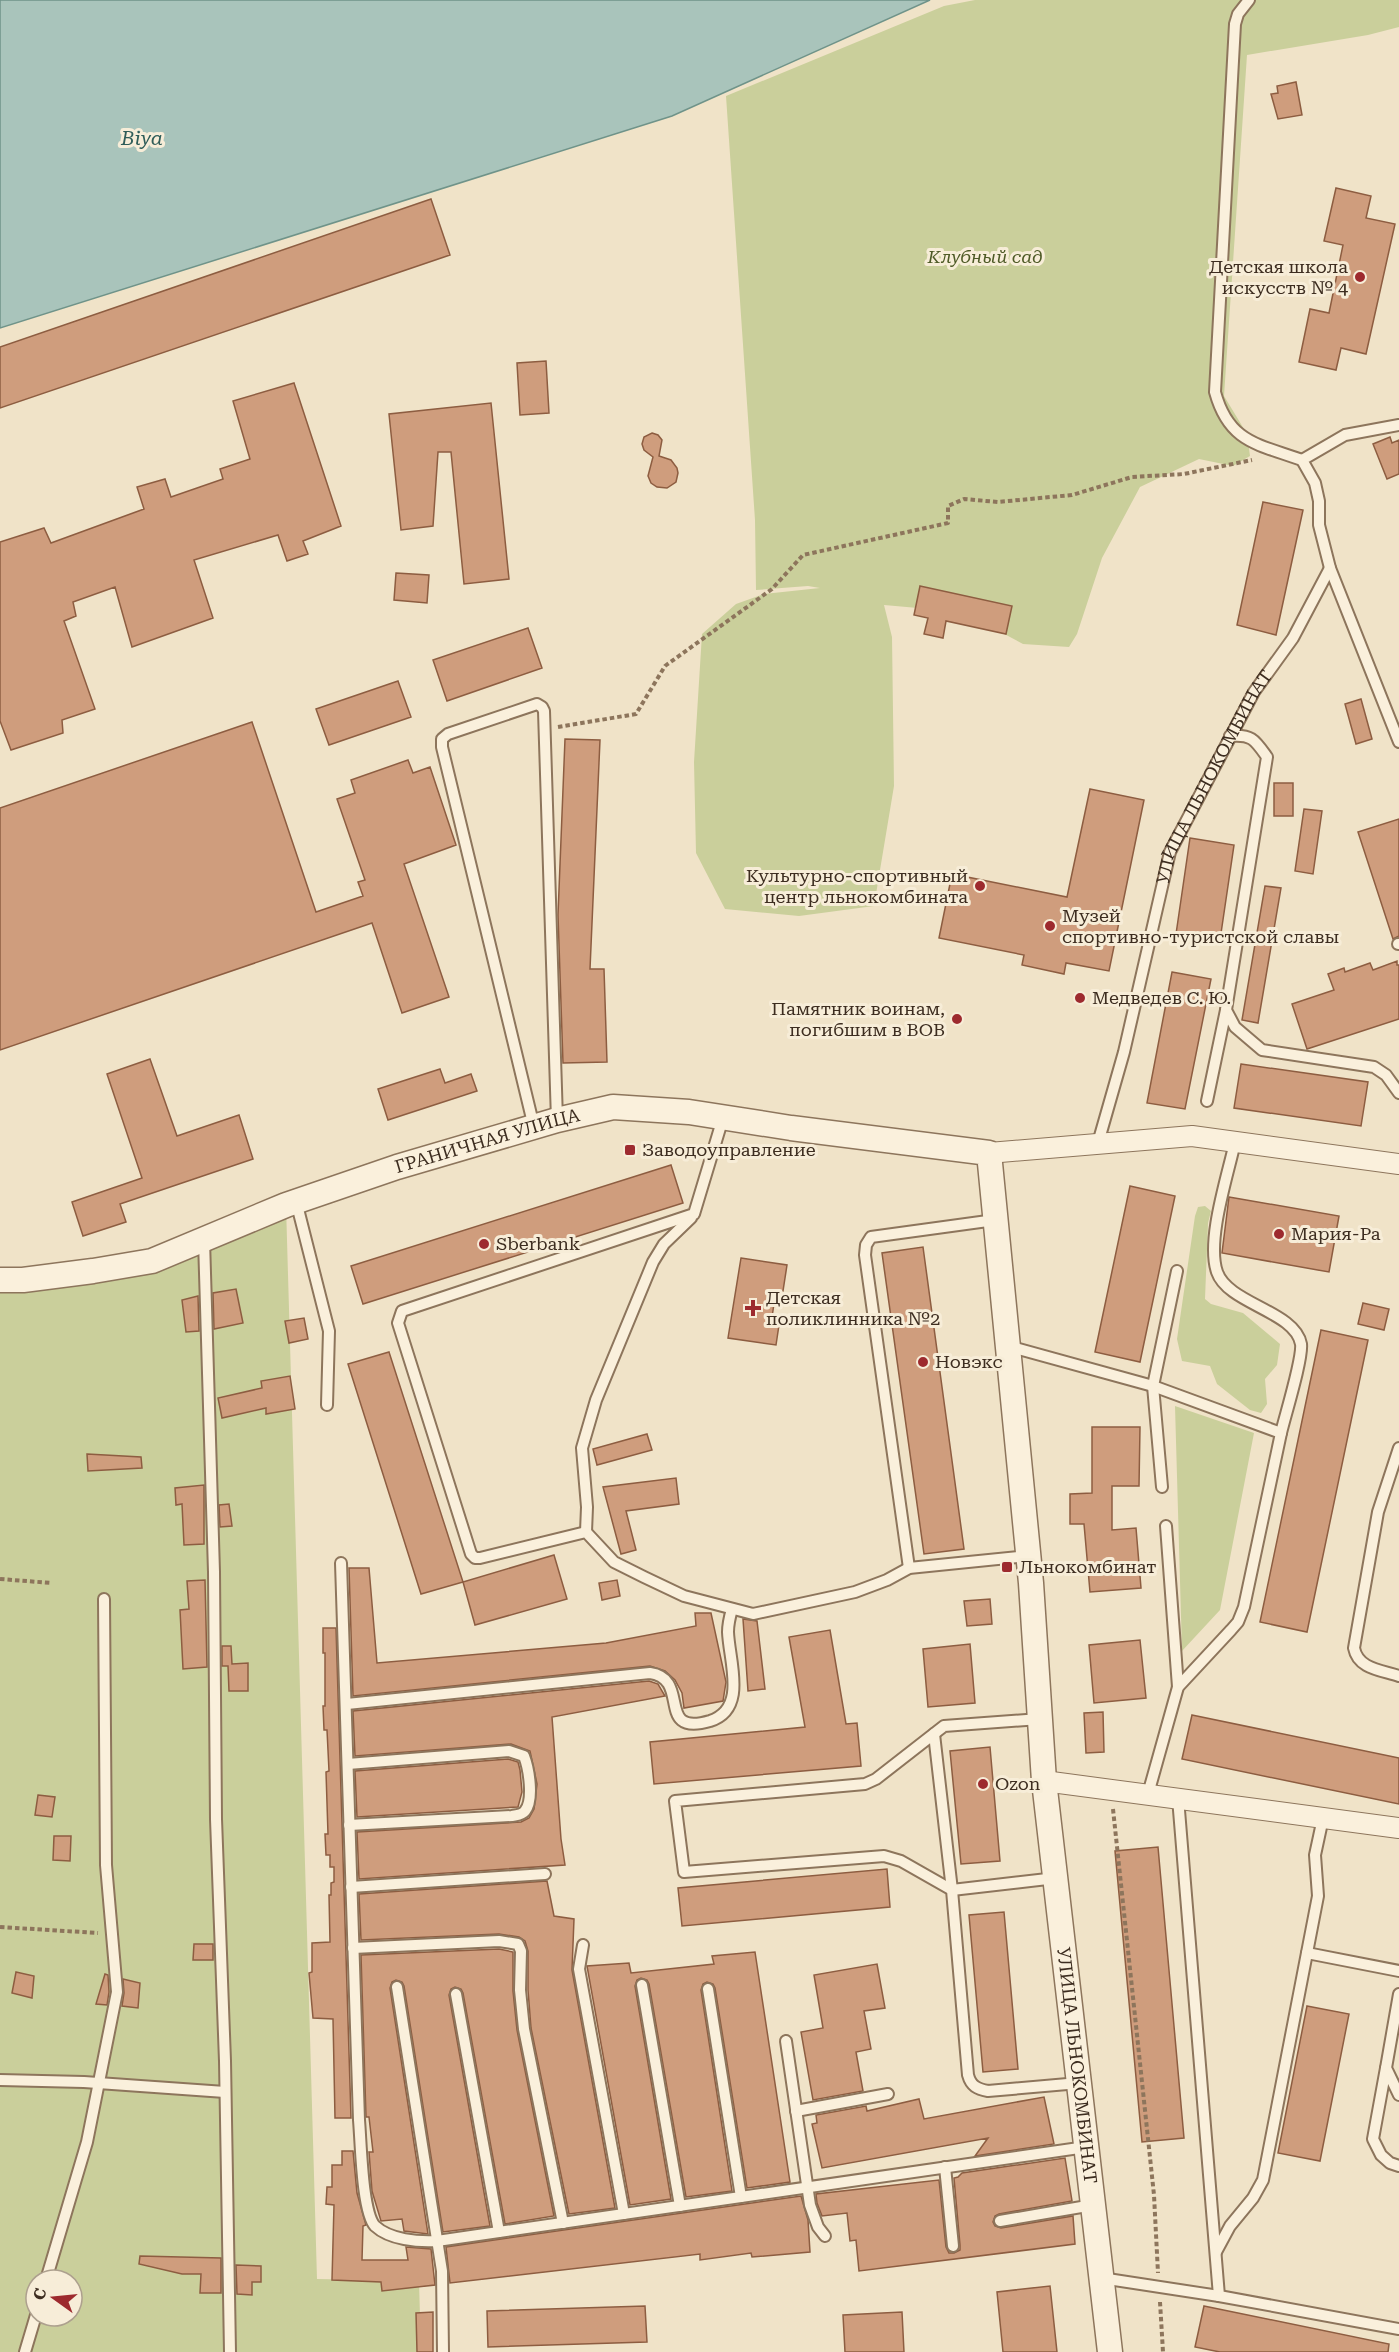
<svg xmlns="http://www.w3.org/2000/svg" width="1399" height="2352" viewBox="0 0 1399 2352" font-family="'Roboto Serif',serif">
	<rect width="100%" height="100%" fill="#f0e3c8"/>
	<path fill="#cacf9b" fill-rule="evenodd" d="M975 0H1399V27L1368 35 1247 55 1224 396 1247 434 1250 456 1233 466 1199 459 1140 487 1102 558 1077 634 1069 647 1023 644 963 612 884 605 892 637 894 786 874 906 799 916 725 909 696 853 694 762 702 634 736 604 764 594 820 588 808 586 756 590 755 520 726 96 944 6Z
		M286 1205 317 2279 419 2281 421 2352H0V1280L93 1271ZM36 2280H72V2316H36Z
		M1205 1206 1211 1211 1208 1223 1205 1299 1211 1304 1243 1313 1280 1344 1277 1365 1265 1379 1267 1404 1261 1413 1250 1410 1217 1384 1210 1366 1182 1361 1177 1339 1195 1216 1198 1207Z
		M1175 1406 1254 1433 1220 1610 1182 1651Z"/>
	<path fill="#a9c4bb" stroke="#6f9389" stroke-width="1.5" d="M0 0H930L672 116 0 328Z"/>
	<path fill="#cf9d7d" stroke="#8d5d41" stroke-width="1.5" d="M1296 82 1302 115 1278 119 1271 94 1278 93 1277 86Z
		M1336 188 1371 196 1366 218 1395 224 1366 354 1341 348 1336 370 1299 362 1310 309 1329 313 1343 245 1324 241Z
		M431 199 450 255 0 408V347Z
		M546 361 549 413 520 415 517 363Z
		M294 383 341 526 303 541 308 554 287 561 278 535 194 560 213 618 132 647 115 587 73 602 76 616 64 621 95 709 62 720 63 733 11 750 0 721V542L44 528 51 543 144 509 137 487 165 479 171 497 223 479 220 469 250 459 233 401Z
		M491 403 509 579 464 584 451 452H438L433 526 401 530 389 414Z
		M652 433 658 435 662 440 659 456 671 460 677 468 678 473 676 482 667 488 657 487 651 483 648 476 653 457 644 450 642 444 644 437Z
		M1390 437 1392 443 1399 440V474L1387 479 1373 444Z
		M1263 502 1303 510 1276 635 1237 625Z
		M396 573 429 575 427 603 394 600Z
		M920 586 1012 606 1006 634 946 621 943 638 924 634 928 618 914 615Z
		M528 628 542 668 447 701 433 660Z
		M398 681 411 717 329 745 316 709Z
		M1361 699 1372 739 1356 744 1345 704Z
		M252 722 316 912 363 896 358 882 365 880 337 799 355 793 351 780 408 760 413 773 430 767 456 845 404 864 449 997 402 1013 372 923 0 1050V808Z
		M565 739 600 740 590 969H604L607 1062 563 1063 558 915Z
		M1274 783H1293V816H1274Z
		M1090 789 1144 800 1109 971 1066 963 1064 974 1022 965 1024 955 939 938 952 874 1067 897Z
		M1304 809 1322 811 1313 874 1295 871Z
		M1399 819V936L1393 939 1358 832Z
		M1190 838 1234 845 1220 940 1176 934Z
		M1265 886 1281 888 1258 1023 1242 1020Z
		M1397 961V965H1399V1019L1307 1049 1292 1004 1334 990 1328 974 1344 968 1345 972 1370 963 1373 970Z
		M1172 972 1211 979 1185 1109 1147 1103Z
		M150 1059 177 1136 239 1115 253 1159 120 1204 126 1222 83 1236 72 1202 142 1178 107 1074Z
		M1241 1064 1368 1082 1361 1126 1234 1108Z
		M440 1069 445 1083 471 1074 477 1091 388 1120 378 1089Z
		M671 1165 683 1203 363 1304 351 1266Z
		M1130 1186 1175 1196 1140 1362 1095 1352Z
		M1229 1197 1339 1216 1329 1272 1222 1253Z
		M923 1247 964 1549 924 1554 882 1253Z
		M741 1258 787 1265 783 1291 776 1290 771 1324 779 1325 776 1345 728 1338Z
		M236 1289 243 1323 214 1329 213 1293Z
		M198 1296 199 1331 186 1332 182 1300Z
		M1363 1303 1389 1309 1384 1330 1358 1324Z
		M304 1318 308 1339 289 1343 285 1321Z
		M1321 1330 1368 1340 1307 1632 1260 1622Z
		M389 1352 463 1582 421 1594 348 1364Z
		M290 1376 295 1409 266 1414V1408L222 1418 218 1398 262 1388 261 1381Z
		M1092 1427H1140L1139 1486H1112V1530L1136 1528 1141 1588 1090 1592 1084 1524H1070V1494L1092 1493Z
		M647 1434 652 1450 597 1465 593 1449Z
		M87 1454 141 1457 142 1468 88 1471Z
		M676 1478 679 1504 626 1511 636 1550 621 1554 603 1487Z
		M204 1485V1544L184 1545 182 1504 176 1505 175 1488Z
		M229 1504 232 1526 220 1527 219 1505Z
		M554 1555 567 1599 475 1625 463 1582Z
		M349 1568H369L377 1663 606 1643 696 1626 695 1613H711L726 1682 723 1701 684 1708 682 1693 675 1680 665 1671 650 1666 353 1696Z
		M205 1580 207 1667 183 1669 180 1610 189 1609 187 1581Z
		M617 1580 620 1596 602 1600 599 1583Z
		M990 1599 992 1624 967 1626 964 1601Z
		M743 1619 757 1621 765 1689 748 1691Z
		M323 1628H336L351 2118H335L333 2019 313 2018 309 1973 312 1972V1943L330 1942 329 1895H331V1883L334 1882V1867H330V1855H326L325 1834H328L326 1772 329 1771 327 1730H324L323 1706H325V1653H323Z
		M830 1630 846 1724 857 1723 861 1766 654 1784 650 1742 805 1727 789 1637Z
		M1140 1640 1146 1698 1094 1703 1089 1645Z
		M970 1644 975 1703 928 1707 923 1649Z
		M222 1646H231L232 1664 248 1663V1691H229L228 1666H222Z
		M649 1681 658 1684 665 1696 552 1717 561 1839 565 1865 359 1879 357 1832 521 1822 529 1818 534 1809 537 1784 530 1751 511 1744 355 1756 353 1711Z
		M1103 1712 1104 1752 1086 1753 1084 1713Z
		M1192 1715 1399 1758V1804L1182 1759Z
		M990 1747 1000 1861 961 1864 950 1751Z
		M508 1759 518 1762 520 1770 522 1792 518 1807 357 1817 355 1771Z
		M38 1795 55 1797 52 1817 35 1815Z
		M54 1836H71L70 1861 53 1860Z
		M1158 1847 1184 2138 1142 2142 1115 1851Z
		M887 1869 890 1907 682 1926 678 1888Z
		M547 1881 554 1916 574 1919 572 1970 615 2208 569 2214 531 2028 528 1990V1951L525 1941 519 1937 499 1934 361 1940 359 1894Z
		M1004 1912 1018 2069 983 2072 969 1915Z
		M194 1944H213V1960H193Z
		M499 1949 513 1952V1991L517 2030 554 2216 505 2224 463 1993 461 1989 455 1987 451 1989 449 1995 490 2226 443 2232 404 1986 402 1982 396 1980 392 1982 390 1988 428 2234 404 2231 402 2219 381 2221 372 2191 369 2152H373L369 2117H366L361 1955Z
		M755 1952 790 2182 747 2188 715 1988 713 1984 707 1982 703 1984 701 1990 732 2191 686 2197 649 1984 647 1980 641 1978 637 1980 635 1986 671 2199 630 2205 587 1966 629 1963 631 1973 714 1964 712 1956Z
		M877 1964 885 2008 864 2011 871 2049 856 2052 863 2091 813 2100 801 2032 823 2028 814 1975Z
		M16 1972 34 1976 32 1998 12 1993Z
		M105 1974 108 1975 109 1992 107 2005 96 2004Z
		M123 1979 140 1983 138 2008 122 2006 124 1993Z
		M1307 2006 1349 2014 1320 2161 1278 2153Z
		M1044 2097 1054 2144 975 2156 988 2138 822 2168 812 2124 817 2123 816 2115 866 2106 867 2111 919 2099 924 2119Z
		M342 2151H353L357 2193 366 2225 363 2226 362 2260H408L406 2247 431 2249 435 2285 382 2291 381 2282 332 2280 334 2205 326 2204 327 2187H332V2165H342Z
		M1065 2158 1072 2201 999 2214 995 2216 993 2222 995 2226 1001 2228 1073 2216 1075 2244 859 2271 856 2240 850 2241 847 2213 822 2216 817 2203 816 2194 939 2180 946 2247 949 2253H954L960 2250V2245L954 2178 958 2177 962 2173Z
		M801 2196 808 2220 810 2252 752 2257 751 2253 700 2260V2254L450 2283 446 2247Z
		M140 2256 221 2258V2293H200L201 2274H182L139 2264Z
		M236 2265 261 2266V2282H252V2295L237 2294Z
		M1050 2286 1057 2352H1003L997 2292Z
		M645 2306 647 2342 488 2347 487 2311Z
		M1204 2306 1389 2344 1388 2352H1220L1195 2347Z
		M433 2312V2352H417L416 2313Z
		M902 2312 904 2352H845L843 2315Z"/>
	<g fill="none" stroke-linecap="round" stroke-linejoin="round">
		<defs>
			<g id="service">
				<path d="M1249 0 1238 14 1235 24 1215 392C1229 443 1258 444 1302 460"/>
				<path d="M1399 425 1345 435 1302 460 1315 483 1319 501V525L1330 568 1399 742"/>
				<path d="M1230 736C1252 734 1255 740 1267 757L1226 1010 1235 1027 1262 1050 1374 1067 1386 1075 1399 1093"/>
				<path d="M1398 944H1399"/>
				<path d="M1207 1101 1226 1010"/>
				<path d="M723 1118 694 1214 402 1311 398 1323 471 1554 475 1558H480L586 1532 614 1562 644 1577 684 1596 753 1614 855 1592 887 1580 909 1568 1028 1556"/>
				<path d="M534 1127 442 747V739L448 734 537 704 542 707 544 711 557 1120"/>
				<path d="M1235 1142C1228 1175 1206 1240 1217 1272 1228 1304 1295 1311 1301 1344 1303 1358 1285 1416 1281 1433"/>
				<path id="s1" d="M1098 1143 1124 1052 1170 852 1254 692 1293 638 1330 568"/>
				<path d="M296 1201 329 1331 327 1405"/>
				<path d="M204 1240 214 1572 216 1819 225 2061 230 2352"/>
				<path d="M1008 1346 1153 1386 1281 1433 1244 1607 1238 1622 1231 1630 1178 1687 1148 1794"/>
				<path d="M1399 1448 1378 1512 1354 1648C1358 1669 1381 1670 1399 1676"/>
				<path d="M1162 1487 1153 1386 1177 1271"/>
				<path d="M1166 1526 1178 1687"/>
				<path d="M586 1532 587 1507 582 1448 596 1400 653 1262 664 1244 691 1218"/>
				<path d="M341 1563 359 2120C361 2142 362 2212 375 2226 390 2240 418 2242 437 2241L1086 2147"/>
				<path d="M909 1568 865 1255 866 1245 871 1237 995 1220"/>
				<path d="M347 1704 650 1673C692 1679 654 1737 710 1721 748 1709 729 1661 728 1632 728 1624 730 1616 732 1609"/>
				<path d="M1040 1719 944 1726 876 1779 865 1784 675 1801 684 1872 884 1856 901 1861 952 1890 968 2075C971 2086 977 2089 988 2091L1079 2083"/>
				<path d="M934 1734 952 1890 1056 1878"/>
				<path d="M348 1764 509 1751 524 1756C529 1769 534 1800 525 1811 522 1815 517 1815 512 1816L349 1825"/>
				<path d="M1178 1798 1219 2296 1399 2329"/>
				<path d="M351 1887 545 1874"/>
				<path d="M583 1945 579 1969 583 1991 624 2214"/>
				<path d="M353 1948 499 1941 518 1944 521 1951 520 1990 524 2029 563 2223"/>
				<path d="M1307 1953 1399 1971"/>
				<path d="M642 1985 680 2206"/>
				<path d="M397 1987 442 2271 443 2352"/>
				<path d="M708 1989 741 2197"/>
				<path d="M456 1994 499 2232"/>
				<path d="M1399 1994 1386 2068 1399 2095"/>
				<path d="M786 2041 810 2205 818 2227 825 2236"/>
				<path d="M1386 2068 1373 2139 1381 2155 1390 2163 1399 2166"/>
				<path d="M0 2080 84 2082 225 2092"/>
				<path d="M796 2111 888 2094"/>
				<path d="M945 2167 953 2246"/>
				<path d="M1000 2221 1093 2205"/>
				<path d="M1216 2252 1230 2226 1253 2198 1263 2180 1318 1896 1315 1855 1323 1818"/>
				<path d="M1101 2278 1219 2296"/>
				<path d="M46 2280 87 2142 117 1992 106 1865 104 1599"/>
				<path d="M25 2352 36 2315"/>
			</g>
			<path id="minor" d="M989 1153 1192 1136 1399 1164
				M1044 1781 1399 1828"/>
			<g id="tertiary">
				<path id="s2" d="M0 1280H23L93 1271 152 1261 286 1205 397 1167 557 1120 613 1107 689 1112 791 1128 989 1153 1031 1583 1044 1781 1110 2352"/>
			</g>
		</defs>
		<use href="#service" stroke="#8d755c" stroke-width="14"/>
		<use href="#minor" stroke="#8d755c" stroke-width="22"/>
		<use href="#tertiary" stroke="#8d755c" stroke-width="27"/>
		<path stroke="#8d755c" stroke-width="4" stroke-dasharray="4.5 3" stroke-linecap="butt" d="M558 727 636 714 665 666 772 589 803 555 948 523V506L964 499 998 502 1072 495 1132 477 1184 474 1252 460
			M0 1579 52 1583
			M1113 1809 1154 2195 1158 2273
			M0 1927 98 1933
			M1160 2302 1163 2352"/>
		<use href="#service" stroke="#faf0dc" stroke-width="10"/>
		<use href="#minor" stroke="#faf0dc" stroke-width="20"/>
		<use href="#tertiary" stroke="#faf0dc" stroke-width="24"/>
	</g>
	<g fill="#9d2a2e" stroke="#f7edd8" stroke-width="2">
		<circle cx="1360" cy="277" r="6"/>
		<circle cx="980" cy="886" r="6"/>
		<circle cx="1050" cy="926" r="6"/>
		<circle cx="1080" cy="998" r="6"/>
		<circle cx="957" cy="1019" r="6"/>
		<rect x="624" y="1144" width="12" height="12" rx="3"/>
		<circle cx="1279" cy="1234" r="6"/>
		<circle cx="484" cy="1244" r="6"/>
		<path d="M750 1299h6v6h6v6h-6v6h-6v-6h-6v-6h6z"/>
		<circle cx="923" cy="1362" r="6"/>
		<rect x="1001" y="1561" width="12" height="12" rx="3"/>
		<circle cx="983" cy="1784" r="6"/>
	</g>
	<g text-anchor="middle" stroke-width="6" stroke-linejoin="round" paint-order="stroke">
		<g font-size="18" font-style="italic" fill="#4e5a26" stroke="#f7edd8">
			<text x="985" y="263">Клубный сад</text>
		</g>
		<g font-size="18" fill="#3d2d20" stroke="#f7edd8" text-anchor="start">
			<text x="1348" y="273" text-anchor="end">Детская школа<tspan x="1348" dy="21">искусств № 4</tspan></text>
			<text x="968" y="882" text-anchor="end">Культурно-спортивный<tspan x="968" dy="21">центр льнокомбината</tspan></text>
			<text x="1062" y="922">Музей<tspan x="1062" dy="21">спортивно-туристской славы</tspan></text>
			<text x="1092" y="1004">Медведев С. Ю.</text>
			<text x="945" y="1015" text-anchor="end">Памятник воинам,<tspan x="945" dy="21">погибшим в ВОВ</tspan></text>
			<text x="642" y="1156">Заводоуправление</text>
			<text x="1291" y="1240">Мария-Ра</text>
			<text x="496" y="1250">Sberbank</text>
			<text x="766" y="1304">Детская<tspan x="766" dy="21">поликлинника №2</tspan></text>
			<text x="935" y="1368">Новэкс</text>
			<text x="1019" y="1573">Льнокомбинат</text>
			<text x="995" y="1790">Ozon</text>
		</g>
		<g font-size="18" fill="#3d2d20" stroke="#f7edd8">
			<text dy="6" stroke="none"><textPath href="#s1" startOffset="386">УЛИЦА ЛЬНОКОМБИНАТ</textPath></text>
			<text dy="6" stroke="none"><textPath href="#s2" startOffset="510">ГРАНИЧНАЯ УЛИЦА</textPath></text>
			<text dy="6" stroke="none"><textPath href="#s2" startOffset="1936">УЛИЦА ЛЬНОКОМБИНАТ</textPath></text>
		</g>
		<g font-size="20" font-style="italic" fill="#2f5d59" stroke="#f7edd8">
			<text x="142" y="145">Biya</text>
		</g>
	</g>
	<g transform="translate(54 2298) rotate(285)"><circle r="28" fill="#f7edd8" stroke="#ada08e" stroke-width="1.5"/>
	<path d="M0-4.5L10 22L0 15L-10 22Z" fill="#9d2a2e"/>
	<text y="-9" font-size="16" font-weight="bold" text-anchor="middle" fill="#3d2d20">С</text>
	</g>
</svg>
